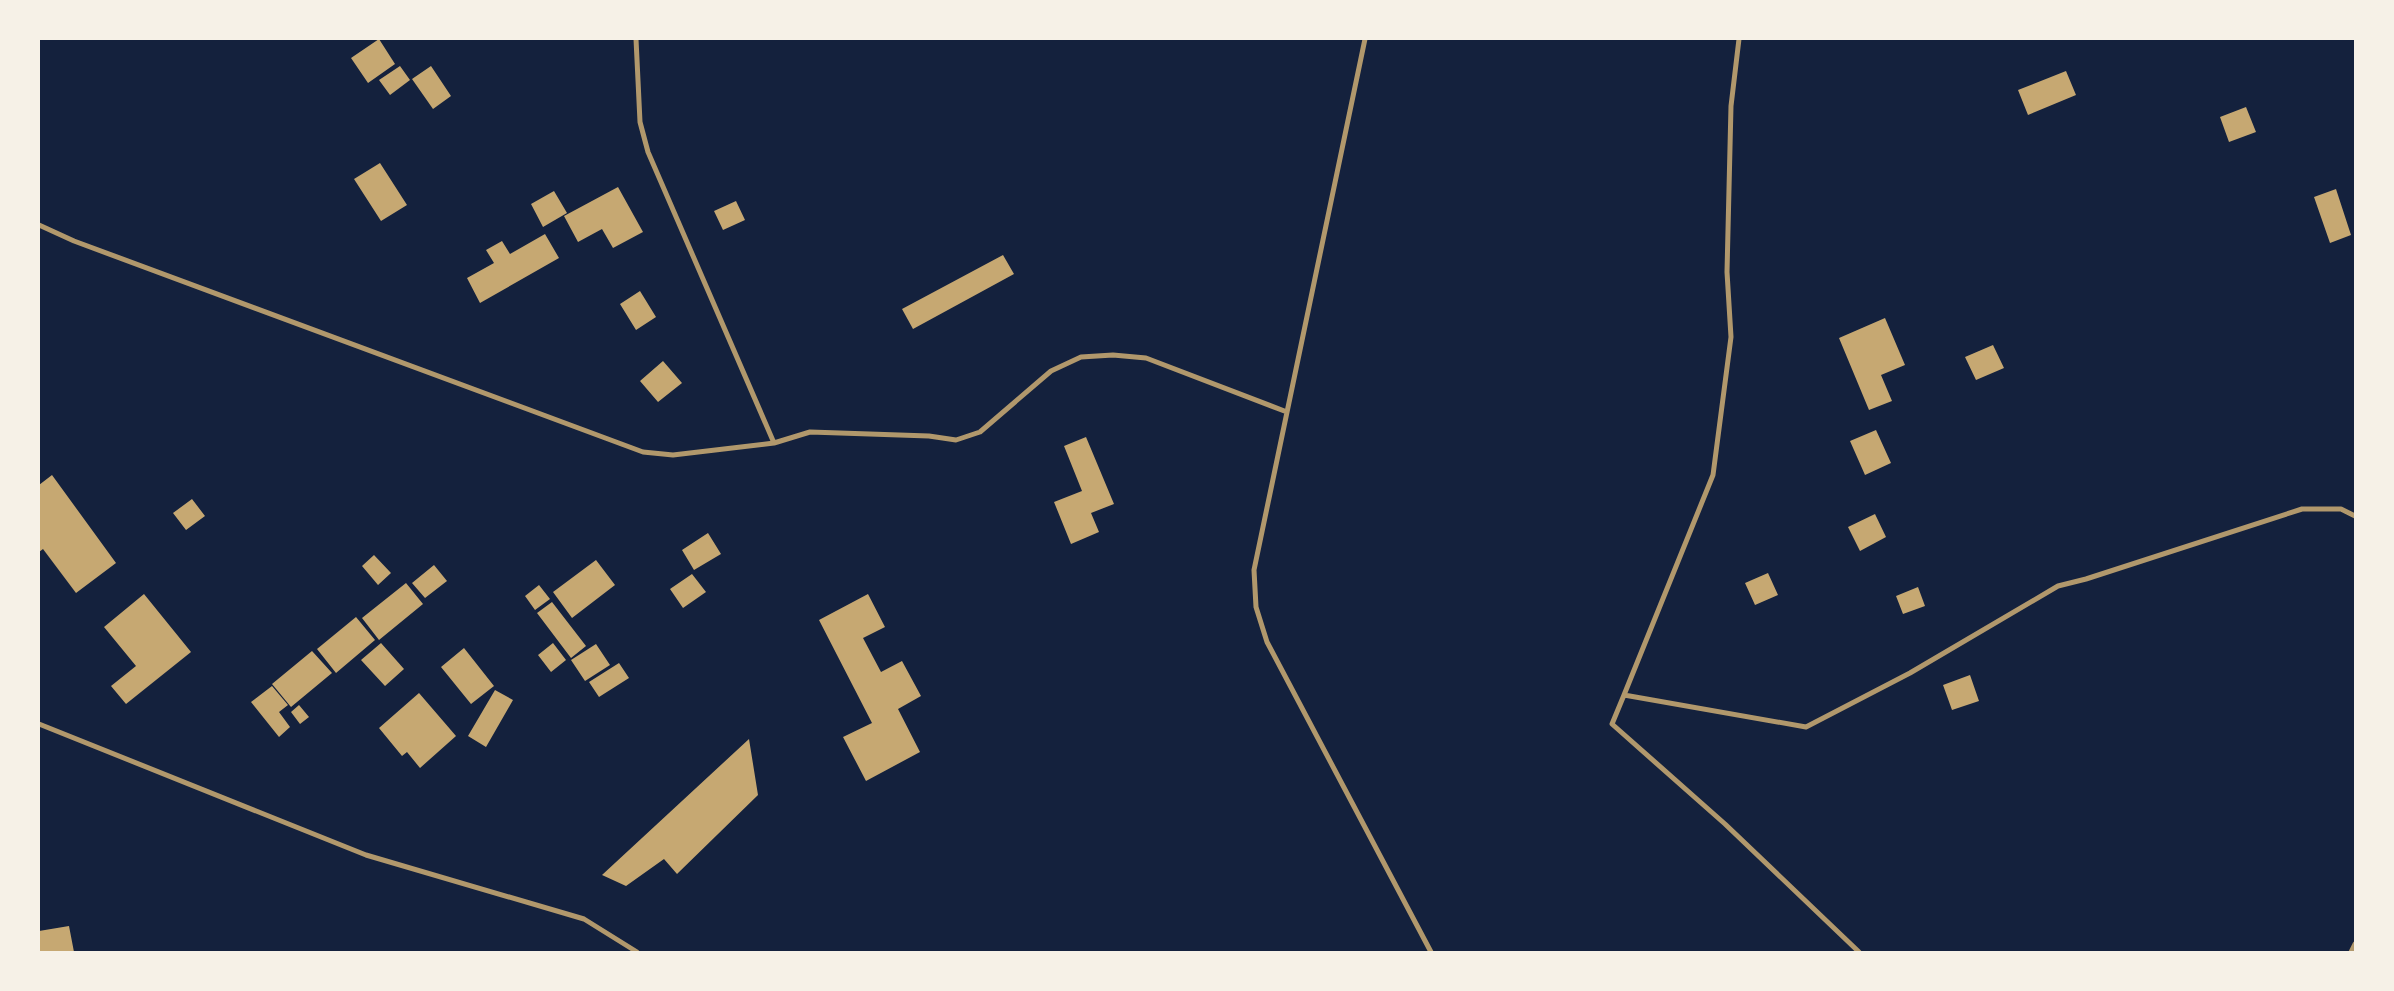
<svg xmlns="http://www.w3.org/2000/svg" width="2394" height="991" font-family="'Varela Round',sans-serif">
	<style>
		.building { fill: #c6a872 }
		.lines { fill: none; stroke-linecap: round; stroke-linejoin: round }
		.minor { stroke: #b1986c; stroke-width: 5 }
	</style>
	<rect width="100%" height="100%" fill="#14213d"/>
	<!-- building -->
	<path class="building" d="M379,39L395,64L368,83L351,58Z
		M400,66L410,80L390,95L379,80Z
		M431,66L451,96L433,109L412,79Z
		M2066,71L2076,95L2028,115L2018,90Z
		M2246,107L2256,132L2229,142L2220,117Z
		M380,163L407,205L381,221L354,179Z
		M618,187L643,232L613,248L602,229L578,242L564,216Z
		M2336,189L2351,235L2330,243L2314,197Z
		M554,191L567,213L543,227L531,204Z
		M736,201L745,220L723,230L714,211Z
		M545,234L559,258L480,303L467,278L494,263L486,250L502,241L510,254Z
		M1003,255L1014,274L913,329L902,309Z
		M640,291L656,317L636,330L620,304Z
		M1885,318L1905,365L1881,375L1892,401L1869,410L1839,338Z
		M1993,345L2004,368L1976,380L1965,357Z
		M663,361L682,383L658,402L640,381Z
		M1876,430L1891,463L1865,475L1850,441Z
		M1086,437L1114,504L1091,513L1099,532L1071,544L1054,502L1082,491L1064,446Z
		M52,475L116,563L76,593L43,549L39,552V485Z
		M192,499L205,516L186,530L173,513Z
		M1875,514L1886,537L1860,551L1848,527Z
		M708,533L721,554L694,570L682,550Z
		M374,555L391,573L378,585L362,566Z
		M596,560L615,585L572,618L553,592Z
		M434,565L447,581L425,598L412,583Z
		M1768,573L1778,595L1755,605L1745,583Z
		M692,574L706,592L683,608L670,589Z
		M406,583L423,604L379,640L362,618Z
		M539,585L550,599L535,610L525,596Z
		M1918,587L1925,606L1903,614L1896,596Z
		M144,594L191,652L126,704L111,686L136,666L104,627Z
		M868,594L885,627L863,638L881,672L902,661L921,696L898,709L920,752L866,781L843,737L872,723L819,620Z
		M552,602L586,646L571,658L537,613Z
		M356,617L375,640L336,673L317,649Z
		M381,643L404,669L385,686L361,660Z
		M553,643L566,660L551,672L538,655Z
		M596,644L610,665L585,681L571,660Z
		M464,648L494,686L471,704L441,667Z
		M312,651L332,673L291,707L272,684Z
		M619,663L629,678L599,697L589,682Z
		M1970,675L1979,701L1952,710L1943,685Z
		M272,686L288,705L279,712L290,727L279,737L251,702Z
		M495,690L513,700L486,747L468,736Z
		M419,693L456,736L420,768L407,752L402,756L379,728Z
		M299,705L309,717L300,724L291,712Z
		M749,739L758,795L677,874L664,859L626,886L602,875Z
		M69,926L74,952H39V931Z"/>
	<g class="lines">
		<!-- minor -->
		<path class="minor" d="M636,39L640,122L648,152L774,443
			M1365,39L1254,570L1256,607L1267,642L1431,952
			M39,225L74,241L643,452L673,455L774,443L810,432L929,436L956,440L980,432L1051,371L1081,357L1113,355L1146,358L1287,412
			M1624,695L1713,475L1731,337L1727,272L1731,106L1739,39
			M39,724L366,855L584,919L637,952
			M1859,952L1725,824L1612,724L1624,695L1806,727L1910,673L2058,586L2086,579L2302,509H2341L2355,516
			M2351,952L2355,944"/>
	</g>
	<!-- border -->
	<rect width="2394" height="991" fill="none" stroke="#f6f1e7" stroke-width="80"/>
</svg>
